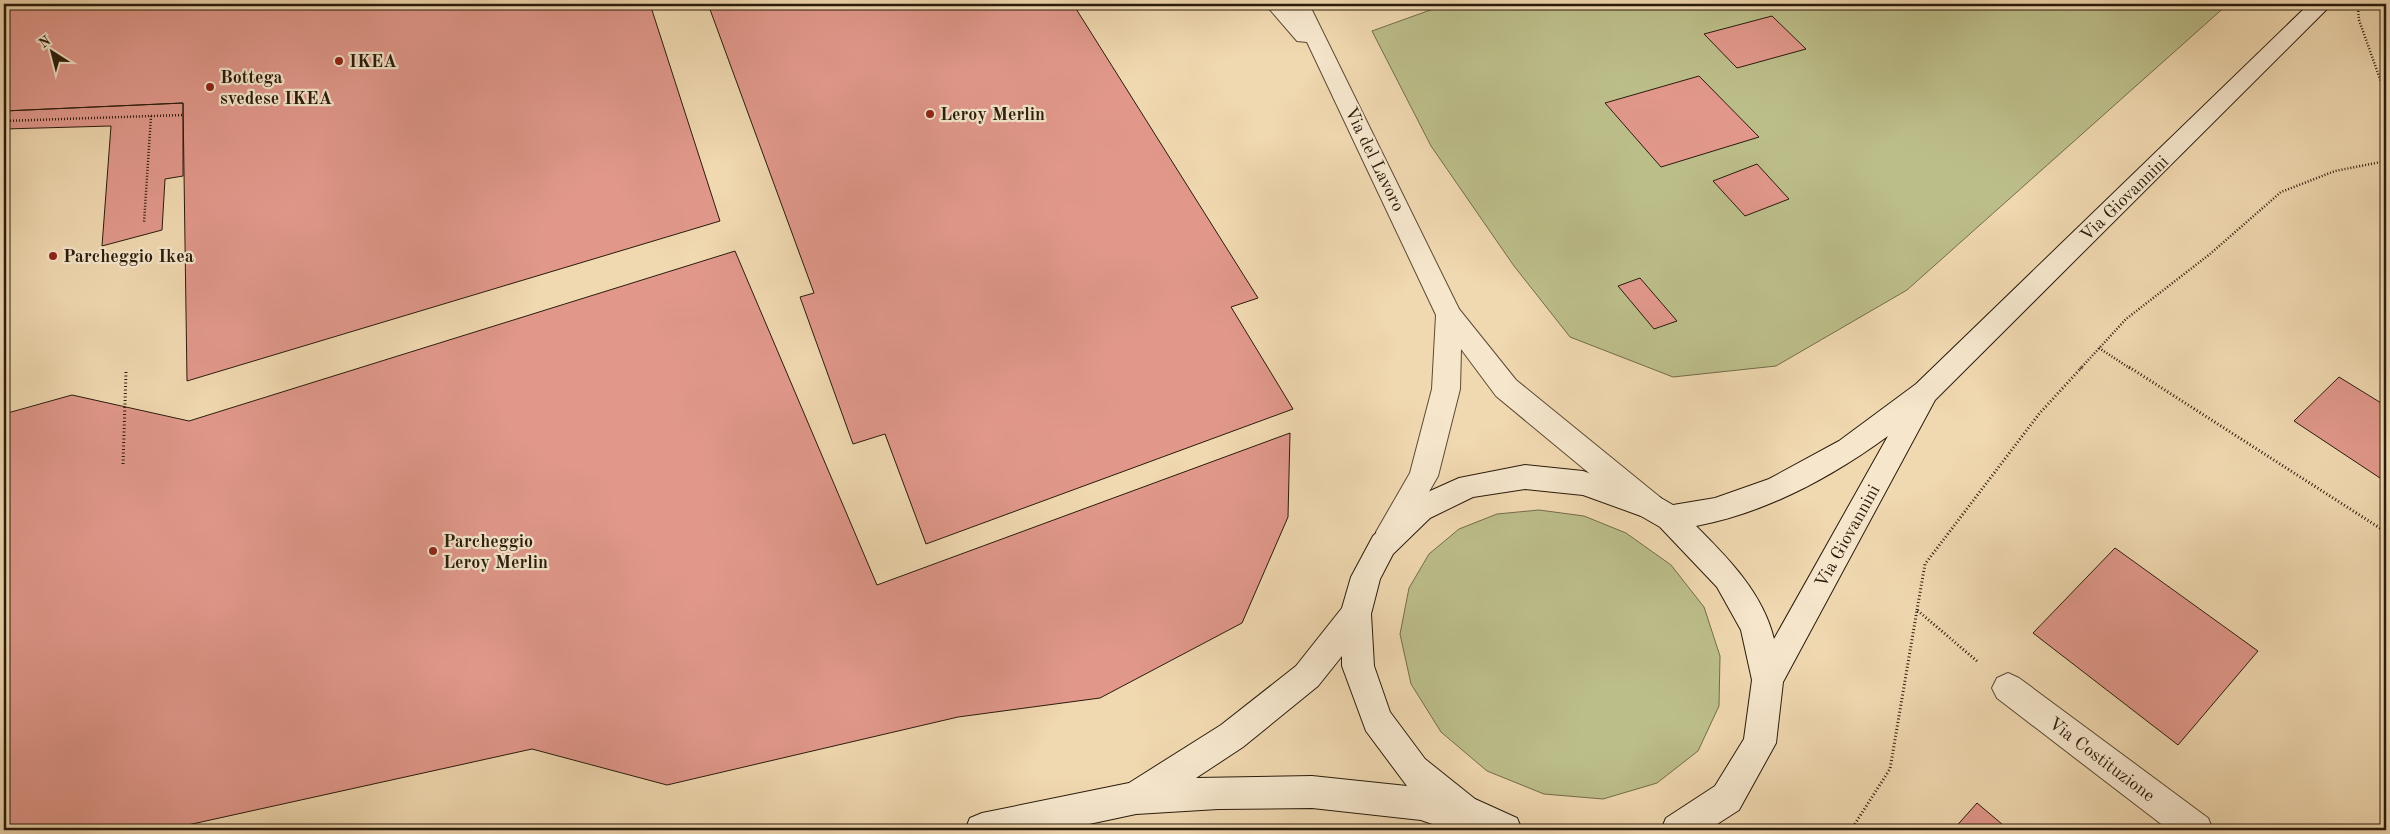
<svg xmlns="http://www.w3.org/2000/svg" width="2390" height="834" font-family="'Old Standard TT',serif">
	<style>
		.green { fill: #bcbe8a; stroke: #736c4a }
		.building { fill: #e1988b; stroke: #2a1b0b }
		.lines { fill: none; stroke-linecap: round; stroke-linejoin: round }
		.street-casing { stroke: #5c4a34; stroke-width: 2 }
		.secondary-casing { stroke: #2a1b0b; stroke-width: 2 }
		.path-far1 { stroke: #2a1b0b; stroke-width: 2.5; stroke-dasharray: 1 2; stroke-linecap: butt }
		.path { stroke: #2a1b0b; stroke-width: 3; stroke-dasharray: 1 2.5; stroke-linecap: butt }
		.street { fill: #f5e6cc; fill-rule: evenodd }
		.secondary { fill: #f5e6cc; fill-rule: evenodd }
		.poi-dot { fill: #8f2418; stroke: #f5e6cc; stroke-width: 2 }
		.labels { text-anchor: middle; stroke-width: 4.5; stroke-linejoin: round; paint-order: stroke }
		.poi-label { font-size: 18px; font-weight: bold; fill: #2a1b0b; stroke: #f5e6cc; text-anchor: start }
		.street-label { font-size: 18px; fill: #2a1b0b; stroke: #f5e6cc }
	</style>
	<rect width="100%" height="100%" fill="#f0d8b0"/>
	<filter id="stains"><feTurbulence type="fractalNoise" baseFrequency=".004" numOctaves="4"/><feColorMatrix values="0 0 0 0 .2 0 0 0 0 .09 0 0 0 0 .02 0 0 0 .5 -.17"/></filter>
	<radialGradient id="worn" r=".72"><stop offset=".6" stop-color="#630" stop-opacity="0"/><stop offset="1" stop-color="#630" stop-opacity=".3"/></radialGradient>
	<!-- green -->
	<path class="green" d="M1447,4H2228L1907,290L1776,366L1673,377L1570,337L1514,266L1431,146L1372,31Z
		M1539,510L1584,516L1626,533L1671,565L1704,607L1720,656L1719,706L1698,751L1657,783L1603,799L1544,794L1487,771L1441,732L1411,684L1400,634L1409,588L1429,554L1459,529L1497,514Z"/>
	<!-- building -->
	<path class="building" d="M4,4H650L720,221L187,381L183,103L4,111Z
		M708,4H1073L1258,298L1231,307L1293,409L926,544L885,434L853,444L800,297L814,293Z
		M1772,16L1806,49L1737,68L1704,34Z
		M1699,76L1759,137L1661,167L1605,103Z
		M183,103V176L165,179L162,230L102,246L111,126L4,129V111Z
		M1757,164L1789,199L1745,216L1713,181Z
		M735,251L877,585L1290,433L1288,517L1242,623L1100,698L958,717L667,785L532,749L165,830H4V414L72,395L189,421Z
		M1640,278L1677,321L1654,329L1618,286Z
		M2339,377L2386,406V482L2294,421Z
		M2115,548L2258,651L2178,745L2033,633Z
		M1977,803L2009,830H1953Z"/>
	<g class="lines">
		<!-- street casing -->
		<g class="street-casing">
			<path id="street" d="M1265,4H1287L1290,7L1289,4H1309L1459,309L1516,380L1661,498L1665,507L1661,516L1651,519L1641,516L1496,396L1461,349L1460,389L1438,476L1401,541L1391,545L1381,541L1376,532L1410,473L1432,389L1436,315L1307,42L1297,41Z
				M2008,673L2019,678L2208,818L2213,830H2169L1997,698L1992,688L1997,678Z"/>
		</g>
		<!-- secondary casing -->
		<g class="secondary-casing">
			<path id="secondary" d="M2309,4H2332L1935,400L1783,682L1776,743L1739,810L1708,830H1661L1666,818L1715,786L1744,739L1752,680L1741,630L1717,587L1660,527L1641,516L1583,495L1525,489L1473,497L1430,518L1393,554L1380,579L1371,614L1374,666L1390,712L1425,759L1475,799L1517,818L1522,830H1449L1421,820L1312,808L1218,809L1136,814L1061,830H965L970,818L982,813L1129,783L1221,725L1296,666L1342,608L1351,577L1373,536L1410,500L1459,478L1525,465L1583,471L1661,498L1673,505L1715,498L1769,479L1839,441L1916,384ZM1888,436L1774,639C1763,593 1728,558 1696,526C1765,513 1832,477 1888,436ZM1342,656V666L1366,731L1407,786L1312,776L1196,778L1243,747L1318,686Z"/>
		</g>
		<!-- path-far1 -->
		<path class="path-far1" d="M2358,8L2359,20L2386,96
			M151,116L184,115
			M4,121L151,116L144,223
			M2099,348L2131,369
			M2080,369L2126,319L2210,254L2281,192L2335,171L2386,161"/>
		<!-- path -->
		<path class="path" d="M2129,367L2386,532
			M123,464L126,372
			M1917,610L1925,564L2039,414L2082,367
			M1851,830L1890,769L1917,610L1978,662"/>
		<!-- street -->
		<use href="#street" class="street"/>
		<!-- secondary -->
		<use href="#secondary" class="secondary"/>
	</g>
	<!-- markers -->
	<g class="poi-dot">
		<circle cx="339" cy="61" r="5"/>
		<circle cx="210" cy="87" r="5"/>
		<circle cx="930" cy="114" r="5"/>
		<circle cx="53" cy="256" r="5"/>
		<circle cx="433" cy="551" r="5"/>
	</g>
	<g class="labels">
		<!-- poi labels -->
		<g class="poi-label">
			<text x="349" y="67">IKEA</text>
			<text x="220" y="83">Bottega<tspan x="220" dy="21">svedese IKEA</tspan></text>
			<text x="940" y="120">Leroy Merlin</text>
			<text x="63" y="262">Parcheggio Ikea</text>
			<text x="443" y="547">Parcheggio<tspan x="443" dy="21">Leroy Merlin</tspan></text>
		</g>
		<!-- street labels -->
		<g class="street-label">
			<text transform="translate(1375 159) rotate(64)" y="6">Via del Lavoro</text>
			<text transform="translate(2124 198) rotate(-44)" y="6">Via Giovannini</text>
			<text transform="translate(1847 536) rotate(-61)" y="6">Via Giovannini</text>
			<text transform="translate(2102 759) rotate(37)" y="6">Via Costituzione</text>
		</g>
	</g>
	<!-- margin -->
	<rect width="2390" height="834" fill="none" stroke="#f0d8b0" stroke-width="20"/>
	<rect x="5" y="5" width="2380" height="824" fill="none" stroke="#2a1b0b" stroke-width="2.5"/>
	<rect x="10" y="10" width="2370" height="814" fill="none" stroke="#2a1b0b"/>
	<!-- north arrow -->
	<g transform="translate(52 52) rotate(324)" stroke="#f5e6cc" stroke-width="4" paint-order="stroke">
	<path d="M0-4L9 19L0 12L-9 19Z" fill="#2a1b0b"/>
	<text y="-8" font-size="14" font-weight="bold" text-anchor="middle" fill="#2a1b0b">N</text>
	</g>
	<rect width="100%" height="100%" filter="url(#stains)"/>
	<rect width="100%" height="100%" fill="url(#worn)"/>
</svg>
